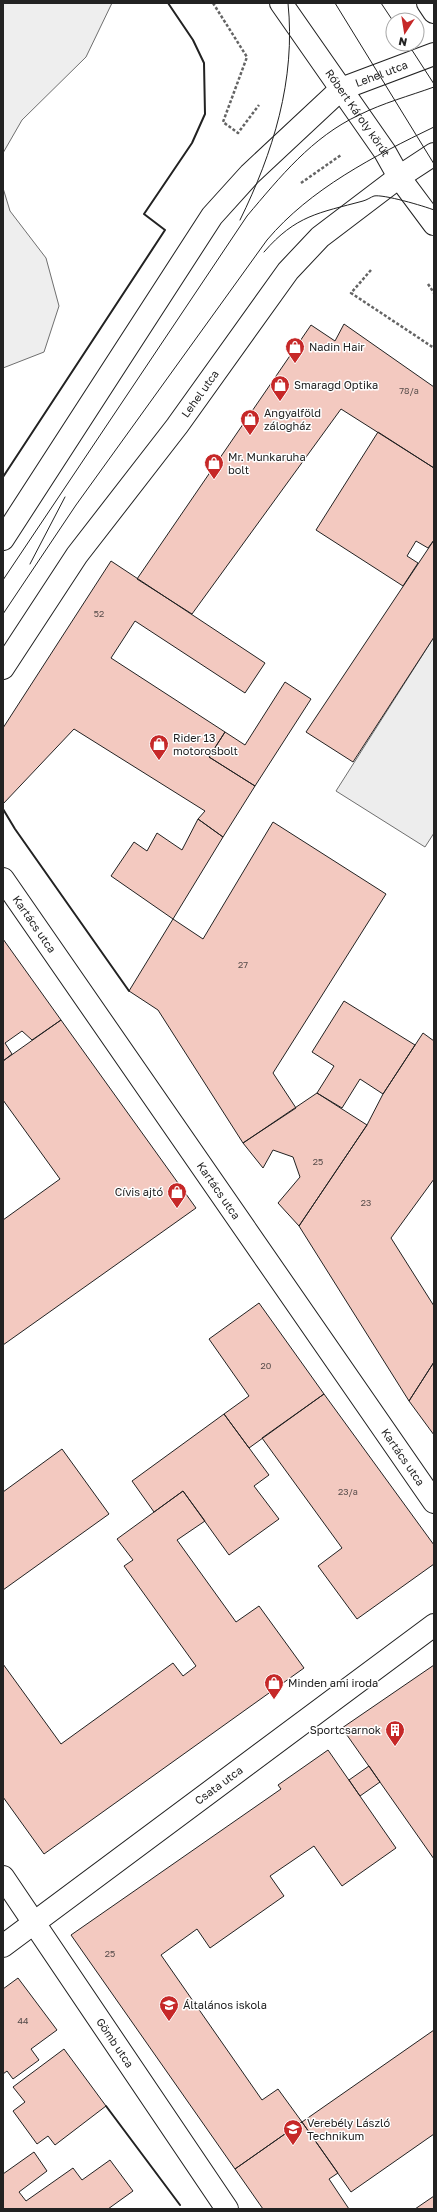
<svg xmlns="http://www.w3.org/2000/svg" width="437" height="2212" font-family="'Golos Text',sans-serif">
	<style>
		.green { fill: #eee; stroke: #6f6f6f }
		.parking { fill: #ededed; stroke: #6f6f6f }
		.building { fill: #f3c9c0; stroke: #222 }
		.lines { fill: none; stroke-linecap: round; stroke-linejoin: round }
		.minor-casing { stroke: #222; stroke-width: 24 }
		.major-casing { stroke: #222; stroke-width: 24 }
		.path { stroke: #646464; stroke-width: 2.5; stroke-dasharray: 3 2; stroke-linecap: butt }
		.minor { stroke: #fff; stroke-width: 22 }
		.major { stroke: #fff; stroke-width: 22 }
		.tram { stroke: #222; stroke-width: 1 }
		.wall { stroke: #222; stroke-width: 2 }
		.labels { text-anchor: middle; stroke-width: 3; stroke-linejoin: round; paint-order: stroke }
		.number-label { font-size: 9px; fill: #564c4a }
		.street-label { font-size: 11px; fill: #222; stroke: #fff }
		.poi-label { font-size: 11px; fill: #222; stroke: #fff; text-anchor: start }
	</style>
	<rect width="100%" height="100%" fill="#fff"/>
	<!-- green -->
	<path class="green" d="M3,3H112L86,57L22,120L3,153Z
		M3,188L10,211L46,258L59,306L44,352L3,368Z"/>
	<!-- parking -->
	<path class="parking" d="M434,637V833L425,847L336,791Z"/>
	<!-- building -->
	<path class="building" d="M344,324L434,387V468L341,409L192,614L137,579L311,325L335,341Z
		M378,432L434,468V540L428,548L416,541L407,556L418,563L403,586L316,530Z
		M434,540V637L353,762L306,732Z
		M111,561L265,663L245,693L135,621L111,658L225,732L209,757L255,786L223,837L198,819L205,811L74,729L3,804V728Z
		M285,682L311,699L255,786L209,757L225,732L245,745Z
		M198,819L223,837L173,919L111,876L134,842L147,851L157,833L182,850Z
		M273,822L386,894L273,1073L296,1108L243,1143L158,1010L129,991L173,919L203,939Z
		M3,939L61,1020L32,1040L22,1031L5,1043L12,1054L3,1061Z
		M344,1001L415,1045L383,1094L360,1079L342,1108L317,1093L334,1066L312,1052Z
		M61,1020L196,1208L3,1345V1220L60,1179L3,1100V1061Z
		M423,1033L434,1041V1179L391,1238L434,1306V1362L409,1401L299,1226L367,1125L383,1094Z
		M317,1093L367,1125L299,1226L278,1203L300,1177L293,1157L273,1150L263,1168L243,1143Z
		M259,1303L324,1394L249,1448L224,1414L249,1396L209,1339Z
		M434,1362V1435L409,1401Z
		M324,1394L434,1545V1564L357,1619L318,1566L342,1548L262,1438Z
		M224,1414L269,1475L254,1486L279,1519L229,1555L183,1491L154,1512L132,1481Z
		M62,1449L109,1514L3,1590V1492Z
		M183,1491L205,1521L177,1540L236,1622L259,1606L304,1668L44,1854L3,1797V1664L61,1744L173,1663L183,1676L196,1666L124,1566L133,1560L117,1539Z
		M434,1665V1859L342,1728Z
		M328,1750L396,1848L342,1886L314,1846L270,1876L284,1896L210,1948L197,1929L161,1955L262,2100L278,2089L302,2122L235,2169L71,1935L281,1789L278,1785Z
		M369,1766L380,1782L360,1796L349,1780Z
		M18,1978L57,2030L31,2049L39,2060L13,2079L7,2071L3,2074V1989Z
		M434,2030V2134L351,2192L302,2122Z
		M64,2049L106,2106L55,2145L48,2136L37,2144L13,2111L25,2102L13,2087Z
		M302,2122L338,2173L329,2179L349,2209H263L235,2169Z
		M34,2152L47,2171L19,2192L26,2201L73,2168L82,2180L110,2160L133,2191L108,2209H3V2174Z
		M434,2196V2209H415Z"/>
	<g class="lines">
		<!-- minor casing -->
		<g class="minor-casing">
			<g id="minor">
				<path id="s1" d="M3,879L434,1502"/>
				<path id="s2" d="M3,1877L227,2209"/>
				<path id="s3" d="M3,1946L434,1625"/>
			</g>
		</g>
		<!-- major casing -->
		<g class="major-casing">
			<g id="major">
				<path id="s4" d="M281,3L385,152L399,177L434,224"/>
				<path d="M428,3L434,12"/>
				<path id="s5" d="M3,539L212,216L250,174L341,89L434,54"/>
				<path id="s6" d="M3,668L77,555L177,426L288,271L320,237L399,177L434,154"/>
			</g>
		</g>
		<!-- path -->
		<path class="path" d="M213,3L247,57L223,122L238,133L259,105
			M301,183L341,155
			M371,270L351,293L434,348
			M428,284L434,293"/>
		<!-- minor -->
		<use href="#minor" class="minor"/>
		<!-- major -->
		<use href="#major" class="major"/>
		<!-- tram -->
		<path class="tram" d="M335,3L434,164
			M381,3L393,21
			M408,44L434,84
			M240,220C273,153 296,80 288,3
			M264,252C296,215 319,213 363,201C367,200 371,197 374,196C383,194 424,206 434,210
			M30,564L65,497
			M3,580L247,216C280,177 312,137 359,115C383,103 409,96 434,87
			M3,614L76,505L267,240C310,189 374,156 434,127"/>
		<!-- wall -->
		<path class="wall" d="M3,477L165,230L144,214L192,143L205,114L204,63L193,40L168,3
			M3,809L15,829L129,991
			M106,2106L180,2205"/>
	</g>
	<!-- icons -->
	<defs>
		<g id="shop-pin" transform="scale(1)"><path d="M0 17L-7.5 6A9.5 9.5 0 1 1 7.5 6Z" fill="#c62828" stroke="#fff"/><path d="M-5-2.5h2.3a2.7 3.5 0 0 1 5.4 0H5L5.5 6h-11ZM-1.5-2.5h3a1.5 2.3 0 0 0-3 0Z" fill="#fff"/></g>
		<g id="building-pin" transform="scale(1)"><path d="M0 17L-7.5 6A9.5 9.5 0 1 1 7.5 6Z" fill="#c62828" stroke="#fff"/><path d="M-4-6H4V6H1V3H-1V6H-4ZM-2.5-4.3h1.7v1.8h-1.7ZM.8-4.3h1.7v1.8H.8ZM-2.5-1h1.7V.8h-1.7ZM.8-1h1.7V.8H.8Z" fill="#fff"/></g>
		<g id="school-pin" transform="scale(1)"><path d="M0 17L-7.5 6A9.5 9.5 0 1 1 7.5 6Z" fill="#c62828" stroke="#fff"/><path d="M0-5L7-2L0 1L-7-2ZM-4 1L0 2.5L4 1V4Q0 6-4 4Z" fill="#fff"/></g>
	</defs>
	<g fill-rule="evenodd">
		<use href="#shop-pin" x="295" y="347"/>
		<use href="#shop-pin" x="280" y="385"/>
		<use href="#shop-pin" x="250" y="419"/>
		<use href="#shop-pin" x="214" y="463"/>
		<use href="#shop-pin" x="159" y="744"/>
		<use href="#shop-pin" x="177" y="1192"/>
		<use href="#shop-pin" x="274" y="1683"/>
		<use href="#building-pin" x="395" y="1730"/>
		<use href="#school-pin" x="169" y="2005"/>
		<use href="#school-pin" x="293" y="2129"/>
	</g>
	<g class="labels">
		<!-- number labels -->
		<g class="number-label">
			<text x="409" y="394">78/a</text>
			<text x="99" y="617">52</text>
			<text x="243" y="968">27</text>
			<text x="318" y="1165">25</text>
			<text x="366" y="1206">23</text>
			<text x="266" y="1369">20</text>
			<text x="348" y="1495">23/a</text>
			<text x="110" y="1957">25</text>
			<text x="23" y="2024">44</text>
		</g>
		<!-- street labels -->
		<g class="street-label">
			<text dy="4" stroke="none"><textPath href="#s5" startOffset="609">Lehel utca</textPath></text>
			<text dy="4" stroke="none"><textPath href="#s4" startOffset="134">Róbert Károly körút</textPath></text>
			<text dy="4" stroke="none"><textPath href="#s6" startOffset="338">Lehel utca</textPath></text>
			<text dy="4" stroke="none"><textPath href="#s1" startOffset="55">Kartács utca</textPath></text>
			<text dy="4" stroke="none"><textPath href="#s1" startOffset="379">Kartács utca</textPath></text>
			<text dy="4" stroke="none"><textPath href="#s1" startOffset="703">Kartács utca</textPath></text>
			<text dy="4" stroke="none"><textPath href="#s3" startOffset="269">Csata utca</textPath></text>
			<text dy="4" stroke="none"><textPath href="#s2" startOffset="200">Gömb utca</textPath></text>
		</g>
		<!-- poi labels -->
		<g class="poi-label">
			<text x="309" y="351">Nadin Hair</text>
			<text x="294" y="389">Smaragd Optika</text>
			<text x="264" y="417">Angyalföld<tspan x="264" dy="13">zálogház</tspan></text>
			<text x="228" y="461">Mr. Munkaruha<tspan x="228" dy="13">bolt</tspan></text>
			<text x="173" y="742">Rider 13<tspan x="173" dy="13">motorosbolt</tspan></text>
			<text x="163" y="1196" text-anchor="end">Cívis ajtó</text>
			<text x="288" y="1687">Minden ami iroda</text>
			<text x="381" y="1734" text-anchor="end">Sportcsarnok</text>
			<text x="183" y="2009">Általános iskola</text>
			<text x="307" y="2127">Verebély László<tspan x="307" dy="13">Technikum</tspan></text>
		</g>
	</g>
	<!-- border -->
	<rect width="437" height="2212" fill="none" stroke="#222222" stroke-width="8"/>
	<!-- north arrow -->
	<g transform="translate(405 32) rotate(192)"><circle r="19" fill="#ffffff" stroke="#a7a7a7"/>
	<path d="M0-3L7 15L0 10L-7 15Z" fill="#c62828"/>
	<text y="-6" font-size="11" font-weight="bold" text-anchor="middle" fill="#222222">N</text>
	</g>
</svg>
